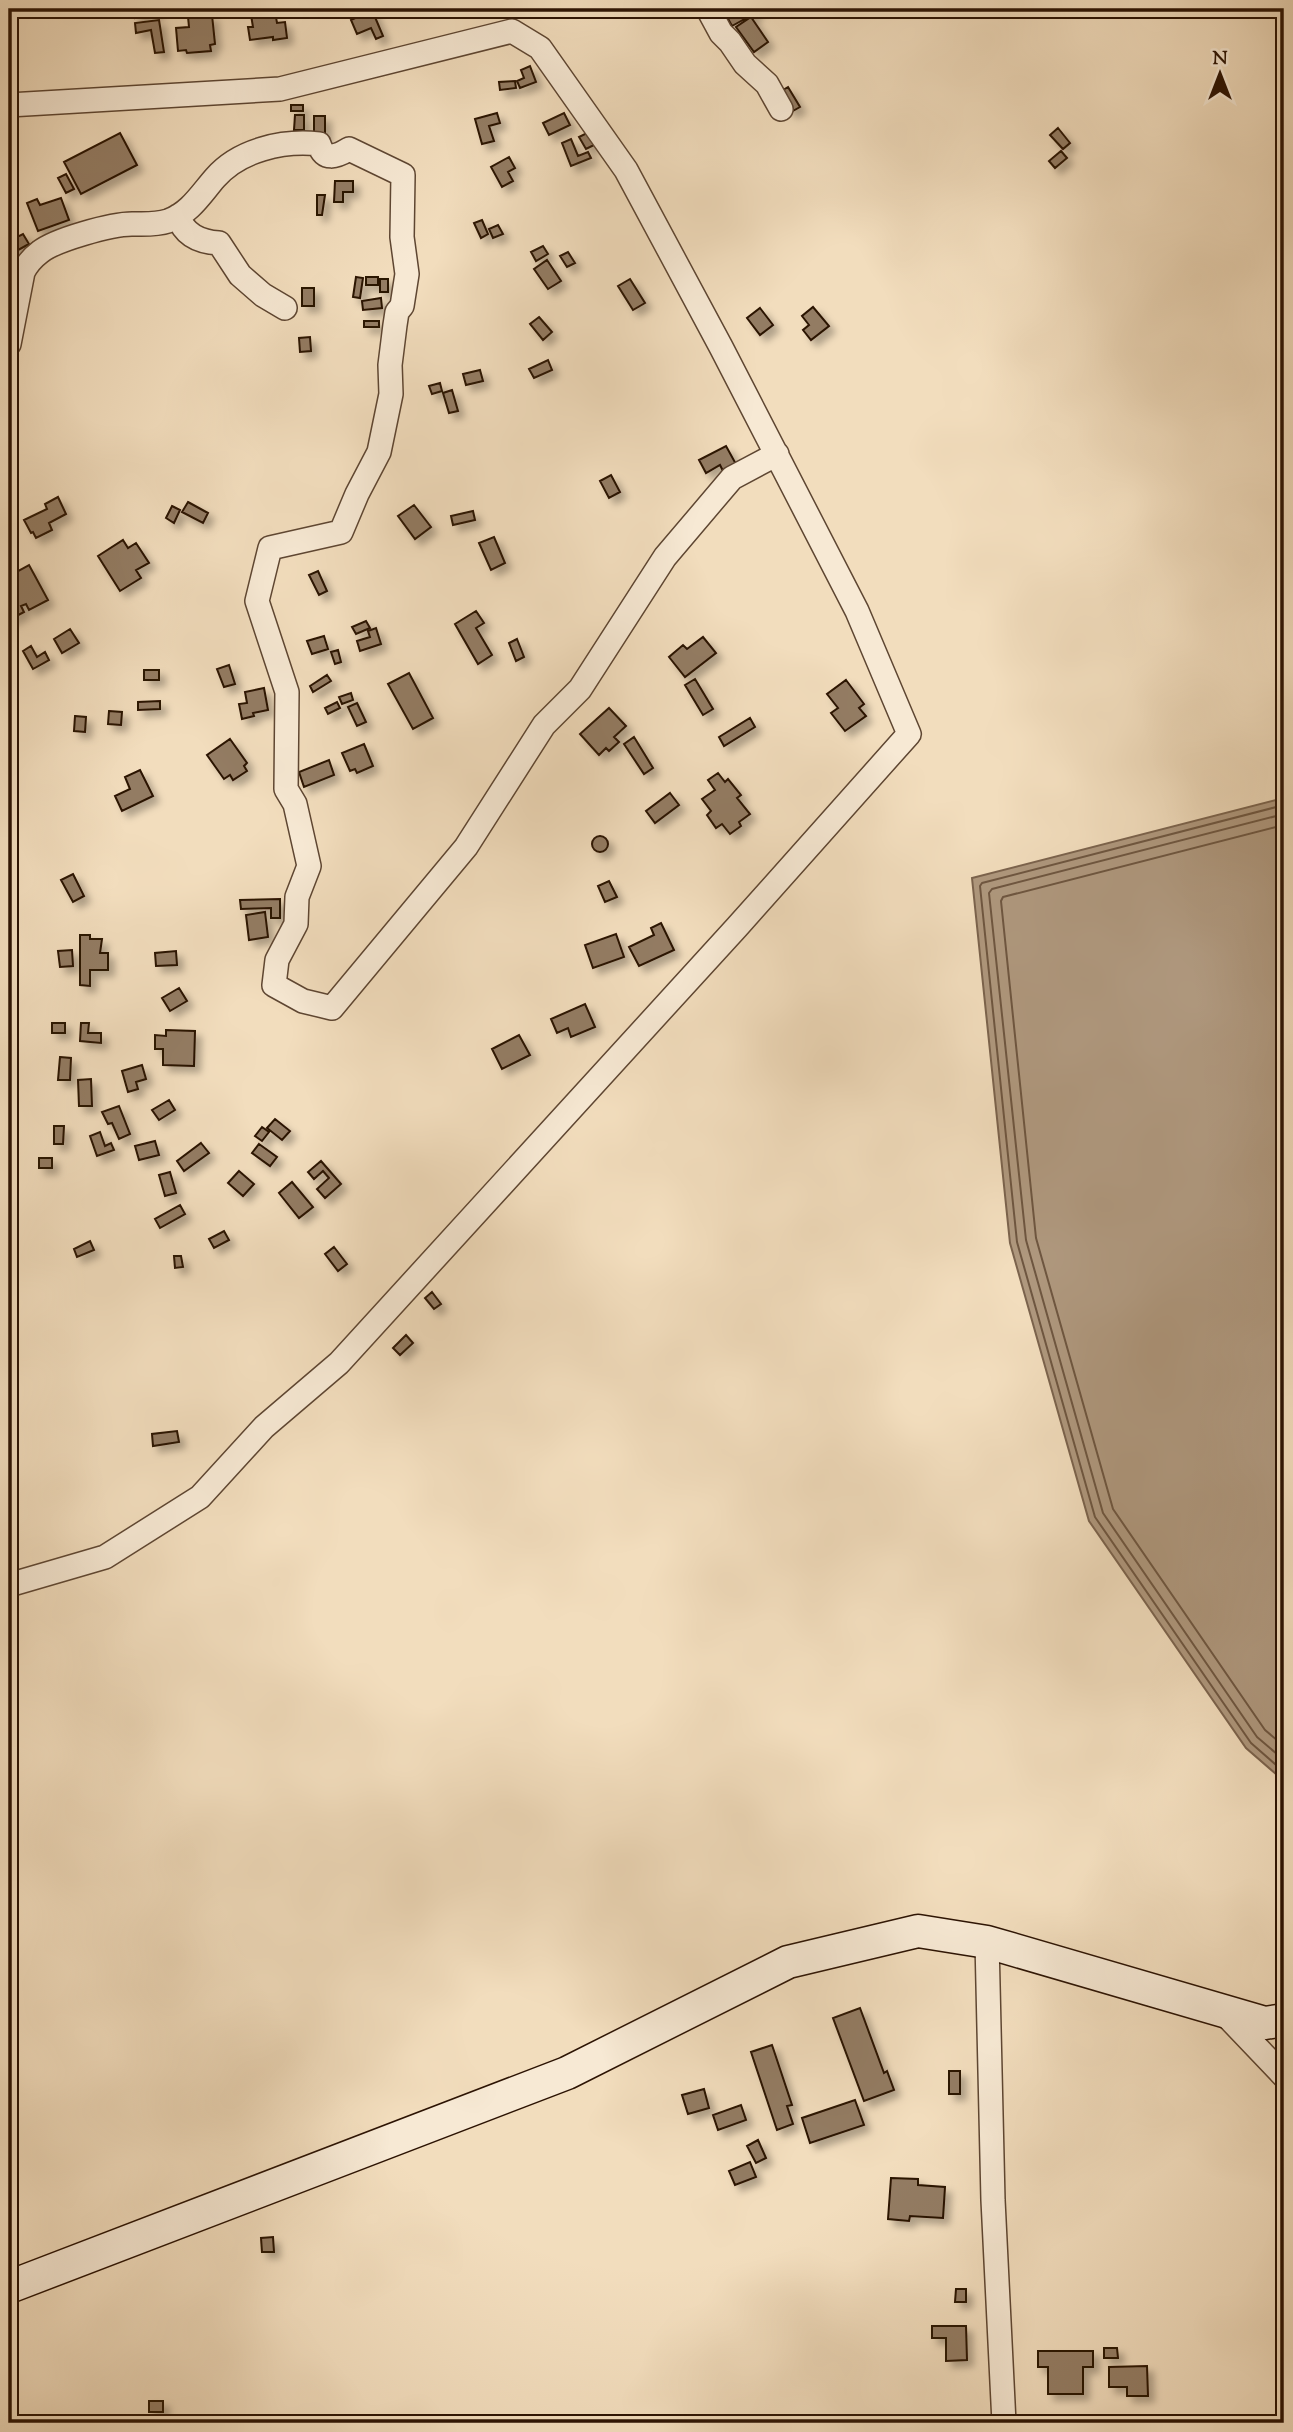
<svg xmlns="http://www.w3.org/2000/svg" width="1293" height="2432" font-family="'Sorts Mill Goudy',serif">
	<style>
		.water { fill: #af987e; stroke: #7b634d; stroke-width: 2 }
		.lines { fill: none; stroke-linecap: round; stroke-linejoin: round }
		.shore { stroke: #6e5640; stroke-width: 2 }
		.building { fill: #937c64; stroke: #2c1303; stroke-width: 2; filter: url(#shadow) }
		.street-casing { stroke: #5e4632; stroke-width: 26 }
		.secondary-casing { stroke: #2c1303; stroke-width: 35 }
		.street { stroke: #f7e9d4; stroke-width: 23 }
		.secondary { stroke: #f7e9d4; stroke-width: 32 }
	</style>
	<defs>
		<filter id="shadow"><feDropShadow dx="6" dy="6" stdDeviation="3.5" flood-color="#0004"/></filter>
	</defs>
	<rect width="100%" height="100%" fill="#f2ddbd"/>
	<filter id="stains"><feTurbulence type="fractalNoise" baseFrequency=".00286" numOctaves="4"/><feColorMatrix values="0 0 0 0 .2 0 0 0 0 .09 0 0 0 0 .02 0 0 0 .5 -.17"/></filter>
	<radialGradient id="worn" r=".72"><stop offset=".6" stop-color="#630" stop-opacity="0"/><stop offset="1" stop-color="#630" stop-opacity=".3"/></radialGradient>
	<!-- water -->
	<path class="water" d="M1284,798V1781L1246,1748L1089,1521L1010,1243L972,878Z"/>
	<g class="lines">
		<!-- shore -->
		<path class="shore" d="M1284,805L982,883L980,886L1017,1242L1095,1517L1251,1743L1284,1772
			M1284,814L992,889L989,893L1026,1240L1103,1513L1257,1737L1284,1760
			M1284,825L1003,897L1001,901L1036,1238L1113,1509L1265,1730L1284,1746"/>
	</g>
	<!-- building -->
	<path class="building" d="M133,9H157L158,12L135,18Z
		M737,9H756L757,12L732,26L726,15Z
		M372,10L383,36L376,39L371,28L357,34L351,20Z
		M264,13V18L276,17L277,23L285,22L287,38L273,40V37L250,40L248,27H253L251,15Z
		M212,15L215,44L210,45L211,51L187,53L186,50L178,51L176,28L189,27L188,17Z
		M751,17L768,42L754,52L736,27Z
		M159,20L164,52L155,53L151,30L136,33L135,23Z
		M530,66L536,82L520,88L517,81L524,78L521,70Z
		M515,81L516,88L500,90L499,82Z
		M788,87L800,107L791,112L778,93Z
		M291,105H303V111H291Z
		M497,113L500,123L489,126L494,141L482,144L475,119Z
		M564,113L570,125L549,135L543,123Z
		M295,115H304V130H294Z
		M314,116H325V140H314Z
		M1058,128L1070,143L1063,149L1050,135Z
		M120,133L137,165L81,194L64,162Z
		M587,133L594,145L586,149L579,137Z
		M571,139L578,156L588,152L591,158L571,166L562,143Z
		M1061,151L1067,158L1055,168L1049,161Z
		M509,157L515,168L508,172L513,181L502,187L491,167Z
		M66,174L74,189L66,193L58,178Z
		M335,181H353V192H343V202H334Z
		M317,195H325L322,215H317Z
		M61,198L69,220L38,231L27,203L37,199L40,205Z
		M482,220L488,234L481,238L474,223Z
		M498,225L503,234L493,238L489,229Z
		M23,234L29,244L9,255V241Z
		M543,246L548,254L536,261L531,252Z
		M568,252L575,263L567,267L560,256Z
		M547,260L561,281L548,289L534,269Z
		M356,277L363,278L360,298L353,297Z
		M366,277H378V285H366Z
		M380,279H388V292H380Z
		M630,279L645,303L633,310L618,286Z
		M302,288H314V306H302Z
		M381,298L382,308L363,310L362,301Z
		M813,307L829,326L811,340L803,330L809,325L802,316Z
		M760,308L773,325L760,335L747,318Z
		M539,317L552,332L543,340L530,324Z
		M364,321H379V327H364Z
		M310,337L311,351L300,352L299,338Z
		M548,360L552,370L534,378L529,369Z
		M480,370L483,381L466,385L463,374Z
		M440,383L442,391L432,394L429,386Z
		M452,390L458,411L449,413L443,393Z
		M726,446L737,466L724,473L720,465L706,473L699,460Z
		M611,475L620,492L609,498L600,481Z
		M58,497L66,514L49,523L52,530L36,538L33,532L31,533L24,520L47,509L45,504Z
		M188,502L208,513L203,523L182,512Z
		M414,505L431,527L415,539L398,516Z
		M172,506L180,510L174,523L166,518Z
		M473,511L475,520L453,525L451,516Z
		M494,537L505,563L491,570L479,543Z
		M123,540L128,548L136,543L149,563L136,570L141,578L120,591L98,556Z
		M29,565L48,600L29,610L26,604L21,606L24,612L9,620V576Z
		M318,571L327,591L319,595L309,575Z
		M476,611L484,623L476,628L492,655L478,664L455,624Z
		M366,621L370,628L356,634L352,627Z
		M376,628L381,644L360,651L357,641L370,637L368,631Z
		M70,629L79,643L62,653L54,639Z
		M324,636L328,649L312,654L307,641Z
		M703,637L716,653L685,677L669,657L683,645L687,649Z
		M517,639L524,657L516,661L509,643Z
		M31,646L37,657L45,652L49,660L33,669L23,651Z
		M338,650L341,662L335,664L331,652Z
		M229,665L235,684L224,687L217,669Z
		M144,670H159V680H144Z
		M409,673L433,718L413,729L388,684Z
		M327,675L331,681L313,692L310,686Z
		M695,679L713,709L703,715L685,685Z
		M846,680L864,704L859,708L866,716L845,731L831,713L838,708L827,694Z
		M264,688L268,710L253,713L254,716L242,719L239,704L247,703L245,692Z
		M351,693L353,700L342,704L339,697Z
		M160,701V709L138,710V702Z
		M337,702L340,708L328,714L325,708Z
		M357,703L366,722L357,726L348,707Z
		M609,708L626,726L614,737L619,742L609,751L606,748L599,755L580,734Z
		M109,711L122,712L121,725L108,724Z
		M75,716L86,717L85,732L74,731Z
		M750,718L755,727L724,746L719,737Z
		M634,737L653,768L644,774L624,744Z
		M230,739L247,763L244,766L247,771L233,780L230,775L224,779L207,755Z
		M364,744L373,766L357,773L355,769L350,771L342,753Z
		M329,760L334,775L304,787L299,772Z
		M140,770L153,796L122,811L115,796L130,789L125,777Z
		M718,773L725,782L728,779L741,795L737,798L750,814L739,822L741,826L730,834L722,824L716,828L707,815L711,811L702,799L715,790L708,780Z
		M670,793L679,805L655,823L646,811Z
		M592 844a8 8 0 1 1 16 0a8 8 0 1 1-16 0Z
		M73,874L84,896L73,902L61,880Z
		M609,881L617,897L605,902L598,886Z
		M280,899V918H271V908L241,909L240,900Z
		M265,912L268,937L249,940L246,915Z
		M661,923L674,950L639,966L629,947L654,935L651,928Z
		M616,934L624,957L593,968L585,945Z
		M80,935H90V939H102L100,953H108V970H90V986L80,985Z
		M72,950L73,966L60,967L58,951Z
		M176,951L177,965L156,966L155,953Z
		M179,988L187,1001L170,1011L162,998Z
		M585,1004L595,1027L571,1037L568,1028L557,1033L551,1019Z
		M52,1023H65V1033H52Z
		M81,1023H89L88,1033H101V1043L80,1041Z
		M166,1030L195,1031L194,1066L163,1065V1049H155V1035L166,1036Z
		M519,1035L530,1055L502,1069L492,1049Z
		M60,1057L71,1058L70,1080H58Z
		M142,1065L146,1079L136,1082L138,1089L128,1092L122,1071Z
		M91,1079L92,1106H79L78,1080Z
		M169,1100L175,1110L159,1120L152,1110Z
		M119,1106L130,1134L119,1139L112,1123L108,1124L102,1112Z
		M275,1119L290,1131L282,1140L267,1128Z
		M54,1126H64L63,1144H54Z
		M262,1127L269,1132L262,1141L255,1136Z
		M100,1132L105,1146L111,1143L114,1150L97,1156L90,1136Z
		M155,1141L159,1155L139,1160L135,1146Z
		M201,1143L209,1153L184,1171L177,1161Z
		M259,1144L277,1157L270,1166L252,1153Z
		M39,1158H52V1168H39Z
		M321,1161L341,1184L325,1198L317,1189L329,1178L323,1171L314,1179L308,1172Z
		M239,1171L254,1184L243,1196L228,1183Z
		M170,1172L176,1193L165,1196L159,1175Z
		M292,1182L313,1207L299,1218L279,1193Z
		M180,1205L185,1214L160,1228L155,1219Z
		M224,1231L229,1240L214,1248L209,1239Z
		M90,1241L94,1250L77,1257L74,1249Z
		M334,1247L347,1264L338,1271L325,1254Z
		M174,1256H181L183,1267L175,1268Z
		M432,1292L441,1304L434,1309L425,1298Z
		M406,1335L413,1343L400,1355L393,1348Z
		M177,1431L179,1442L153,1446L152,1434Z
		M860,2008L884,2073L887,2071L894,2090L864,2101L833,2018Z
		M772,2045L792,2105L787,2106L793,2124L777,2130L751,2052Z
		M949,2071H960V2094H949Z
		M704,2089L709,2108L688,2114L682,2095Z
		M855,2100L864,2125L810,2143L802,2118Z
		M741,2105L746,2120L718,2130L713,2115Z
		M758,2140L766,2158L756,2163L747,2146Z
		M750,2162L756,2177L735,2185L729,2171Z
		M891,2178L918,2179V2185L945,2187L943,2218L910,2216L909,2221L888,2219Z
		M273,2237L274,2252H262L261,2238Z
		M956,2289H966V2302H955Z
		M932,2326H966L967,2360L946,2361V2338H932Z
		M1104,2348H1117L1118,2358H1104Z
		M1038,2351H1093V2367H1083V2394H1048V2367H1038Z
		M1147,2366L1148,2396H1127V2387H1109V2367Z
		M1283,2391L1284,2423H1281Z
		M149,2401H163V2412H149Z"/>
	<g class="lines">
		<!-- street casing -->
		<g class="street-casing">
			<path id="street" d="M708,9L721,33L730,42L745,64L767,84L781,109
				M9,105L280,89L512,31L540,48L626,170L721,347L857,611L909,734L737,927L339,1363L264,1427L200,1497L105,1557L9,1585
				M178,216C184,235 200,242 219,243L240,275L263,295L285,308
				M9,344L23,272C27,264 32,258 40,252C55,240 111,224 132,224C145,224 156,225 168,221C190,213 201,194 215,178C239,150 283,140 319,144C324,161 336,157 349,149L403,175L402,237L407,274L402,306L397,312L395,325L390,365L391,394L379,452L357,494L341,532L270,548L257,601L287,692L286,789L295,804L309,866L297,897L296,924L277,960L274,985L303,1001L332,1008L466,847L544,725L580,689L665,557L732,478L777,454
				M987,1942L993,2200L1004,2423
				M1223,2012L1284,2076"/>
		</g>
		<!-- secondary casing -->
		<g class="secondary-casing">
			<path id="secondary" d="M9,2287L567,2073L788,1962L918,1931L987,1942L1265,2023L1284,2020"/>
		</g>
		<!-- street -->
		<use href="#street" class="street"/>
		<!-- secondary -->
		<use href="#secondary" class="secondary"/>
	</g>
	<!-- margin -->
	<rect width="1293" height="2432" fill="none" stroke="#f2ddbd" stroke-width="35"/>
	<rect x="10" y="10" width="1272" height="2411" fill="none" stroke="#2c1303" stroke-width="3.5"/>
	<rect x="18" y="18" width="1258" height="2397" fill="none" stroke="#2c1303" stroke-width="2"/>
	<!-- north arrow -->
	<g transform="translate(1220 74)" stroke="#f7e9d4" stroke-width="5" paint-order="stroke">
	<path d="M0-5L12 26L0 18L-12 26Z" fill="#2c1303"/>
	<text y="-10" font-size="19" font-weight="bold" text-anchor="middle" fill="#2c1303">N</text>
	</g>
	<rect width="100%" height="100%" filter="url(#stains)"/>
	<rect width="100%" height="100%" fill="url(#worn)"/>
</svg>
